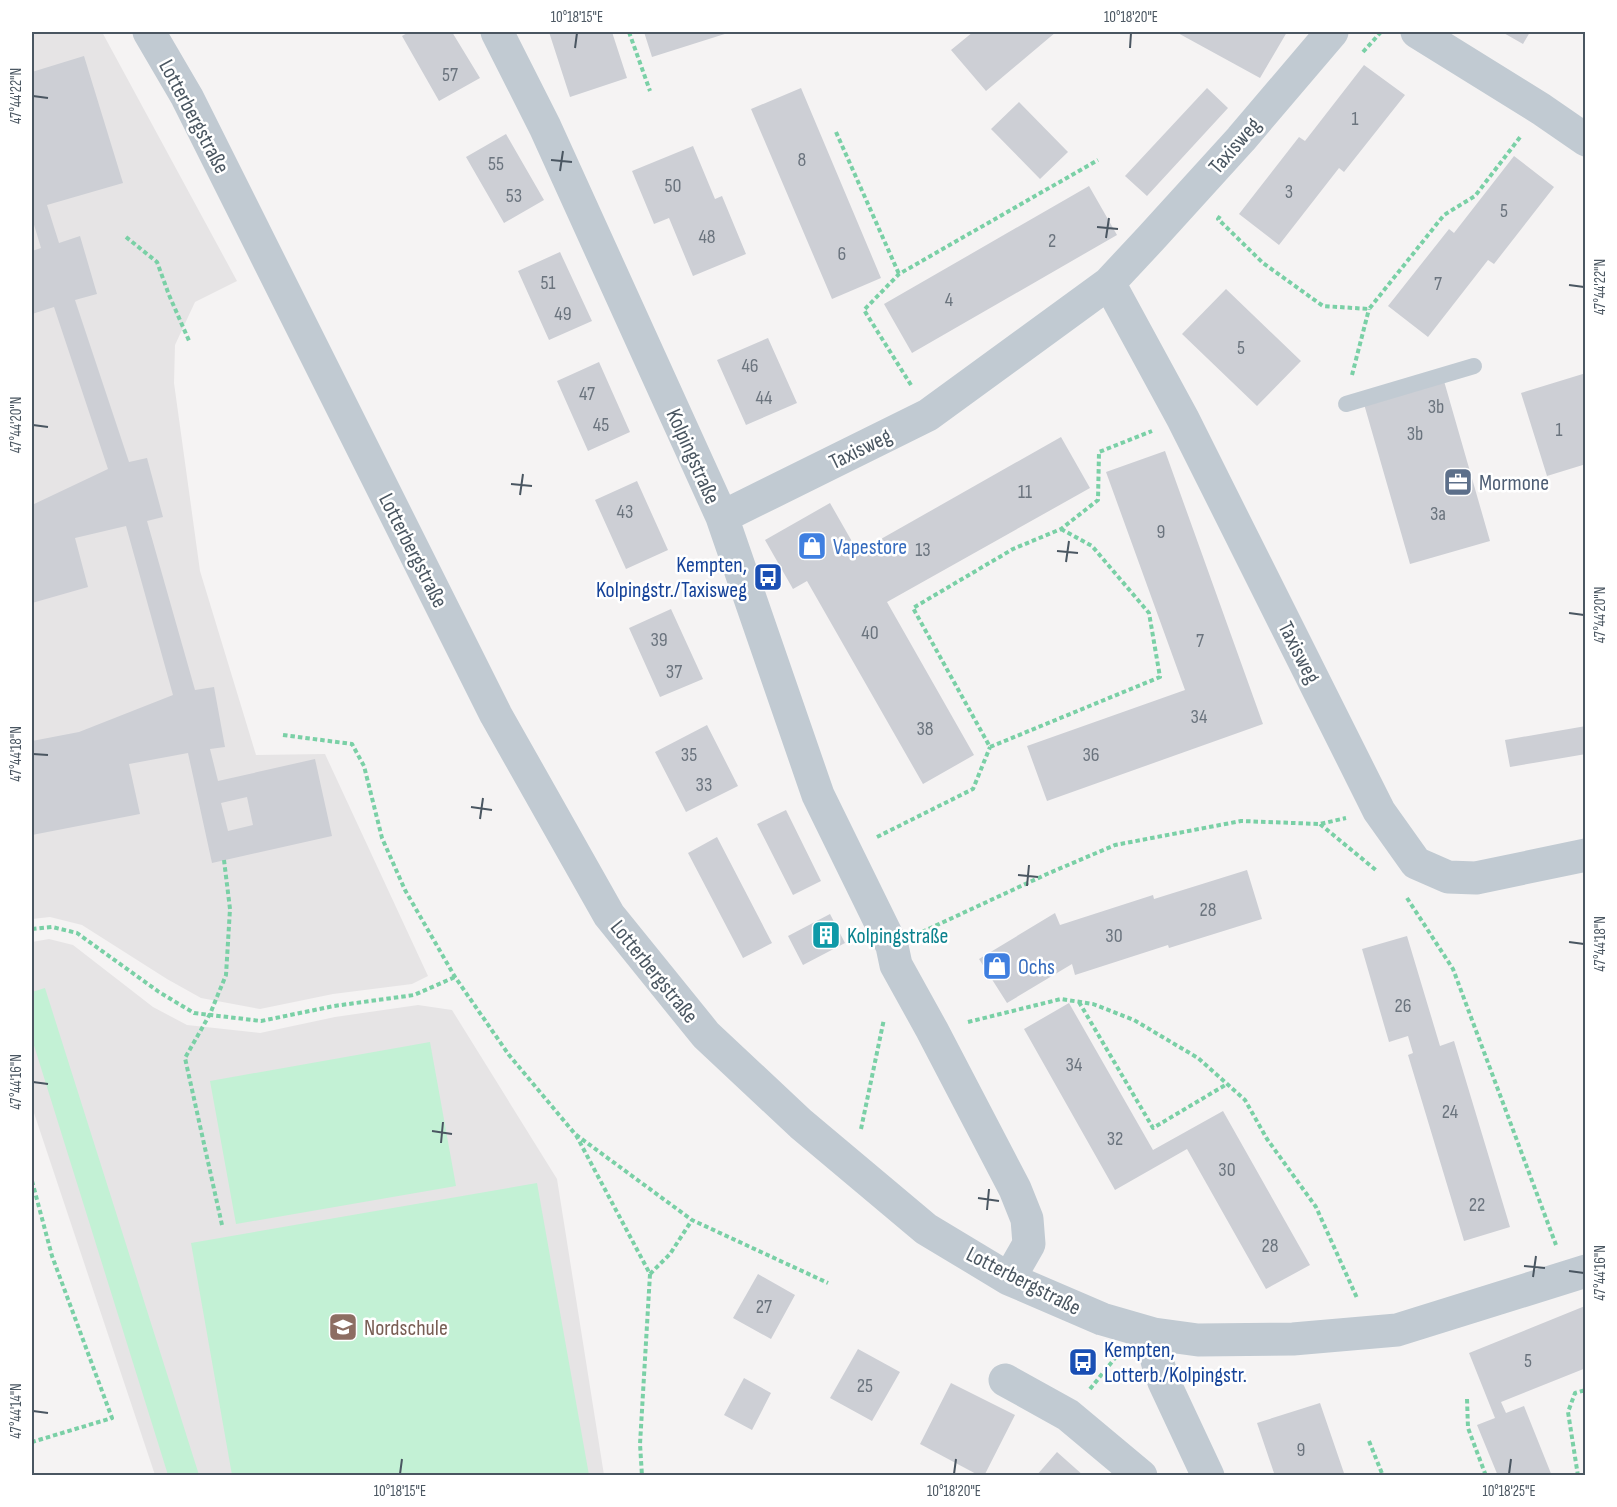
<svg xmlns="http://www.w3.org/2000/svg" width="1617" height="1507" font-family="'Sofia Sans Condensed',sans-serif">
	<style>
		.education { fill: #e6e4e5 }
		.green { fill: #c3f1d5 }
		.building { fill: #cdcfd5; fill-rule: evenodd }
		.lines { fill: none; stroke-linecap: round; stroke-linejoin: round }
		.path { stroke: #7ad0a6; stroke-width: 4; stroke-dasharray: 4.5 3; stroke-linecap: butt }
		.lane { stroke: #c1cad2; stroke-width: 16 }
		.street { stroke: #c1cad2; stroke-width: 33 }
		.ticks { fill: none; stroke: #4a5661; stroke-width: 2 }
		.labels { text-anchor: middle; stroke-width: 5; stroke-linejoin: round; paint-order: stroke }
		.number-label { font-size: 20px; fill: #6b747e }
		.street-label { font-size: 22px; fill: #4a5661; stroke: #fff }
		.service-label { font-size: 22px; fill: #4e5e75; stroke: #fff; text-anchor: start }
		.shop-label { font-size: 22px; fill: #366cbe; stroke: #fff; text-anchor: start }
		.transit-label { font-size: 22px; fill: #164399; stroke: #fff; text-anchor: end }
		.culture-label { font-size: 22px; fill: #0d838f; stroke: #fff; text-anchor: start }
		.education-label { font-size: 22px; fill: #785e54; stroke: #fff; text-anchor: start }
		.neatline { fill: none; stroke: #4a5661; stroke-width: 2 }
		.ticks-label { font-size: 15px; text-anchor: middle; fill: #4a5661 }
	</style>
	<rect width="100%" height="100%" fill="#f5f3f3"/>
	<!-- education -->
	<path class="education" d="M36,32H102L237,281L195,302L175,345L174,383L200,571L256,755L325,754L428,976L412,984L333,994L260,1009L201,998L167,979L82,925L50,917L32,919V36Z
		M49,939L73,945L153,1007L187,1025L260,1033L335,1017L418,1005L452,1010L557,1179L604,1475H155L32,1107V942Z"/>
	<!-- green -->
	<path class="green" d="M45,988L199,1475H168L32,1039V992Z
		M430,1042L456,1186L236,1224L210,1081Z
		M537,1183L589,1475H232L191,1243Z"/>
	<!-- building -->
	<path class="building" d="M409,32H452L480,78L439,101L402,36Z
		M549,32H612L627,78L570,97Z
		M644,32H731L652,57Z
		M973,32H1056L986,91L951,50Z
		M1176,32H1287L1260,78Z
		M1502,32H1530L1523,44Z
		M84,56L123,183L47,205L59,243L80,236L97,294L75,300L129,462L147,458L163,517L147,521L195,690L214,687L225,747L210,749L218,781L315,759L332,836L212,863L188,753L129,764L140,814L32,835V741L79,732L173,695L126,526L75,538L88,587L32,603V505L108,469L54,307L32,314V251L41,248L32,218V72ZM247,797L253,825L228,831L221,803Z
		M1364,65L1405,95L1344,172L1339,168L1279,245L1239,214L1299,137L1305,141Z
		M801,88L881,278L832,299L751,109Z
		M1207,88L1228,108L1147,196L1125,176Z
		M1019,102L1068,152L1040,179L991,129Z
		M506,134L544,200L504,223L466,157Z
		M693,146L715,199L722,196L746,254L693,276L669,218L654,224L632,171Z
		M1514,156L1554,187L1494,264L1488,260L1428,337L1388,306L1449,229L1454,233Z
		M1089,186L1117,235L912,353L884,304Z
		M560,252L592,321L549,340L518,271Z
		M1226,289L1301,361L1257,406L1182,334Z
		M768,338L797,403L746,425L717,360Z
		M599,362L630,432L588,451L557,381Z
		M1586,373V464L1547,476L1521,393Z
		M1444,381L1490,541L1410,564L1364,404Z
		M1061,437L1090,488L887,602L974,755L923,784L807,581L793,589L765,540L830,503L858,552Z
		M1165,451L1263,724L1047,801L1027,746L1185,690L1106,472Z
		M637,481L668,550L626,569L595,500Z
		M671,609L703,679L660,697L629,628Z
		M707,725L738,786L686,812L655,752Z
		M1586,726V754L1510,767L1505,740Z
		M786,810L821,881L793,895L757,824Z
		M717,837L772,943L743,958L688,853Z
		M1247,870L1262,919L1169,948L1168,945L1075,975L1072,964L1007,1003L979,959L1055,913L1060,925L1153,895L1154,899Z
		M830,914L845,943L803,965L788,936Z
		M1407,936L1440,1046L1454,1041L1510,1227L1464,1241L1408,1055L1413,1053L1408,1036L1389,1042L1362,949Z
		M1069,1003L1153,1150L1223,1111L1310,1265L1266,1289L1187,1149L1115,1190L1024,1029Z
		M758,1274L795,1295L771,1339L733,1318Z
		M1585,1306L1586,1368L1501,1402L1506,1413L1524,1406L1552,1476H1498L1477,1425L1495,1418L1469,1353Z
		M858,1349L900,1372L872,1421L830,1398Z
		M744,1378L771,1393L752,1430L724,1415Z
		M951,1383L1015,1415L984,1476H980L920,1444Z
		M1320,1403L1345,1476H1275L1257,1423Z
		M1057,1452L1084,1476H1036Z"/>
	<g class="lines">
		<!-- path -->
		<path class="path" d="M629,32L650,91
			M1363,52L1381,32
			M836,132L899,274
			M1220,216L1218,219L1263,263L1323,306L1369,309L1444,215L1475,196L1521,136
			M126,237L157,262L169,295L190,343
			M1352,375L1369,309
			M911,385L864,310L899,274L1098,160
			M1061,529L1092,546L1149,613L1160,677L990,747L913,608L1013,549L1061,529L1098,500L1099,452L1152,431
			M283,735L352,744L364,766L382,838L405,890L455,977L509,1055L575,1134L692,1220L828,1283
			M1320,824L1377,871
			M877,837L973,789L990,747
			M1407,898L1453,969L1556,1245
			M32,929L52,927L77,933L159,992L194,1013L261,1021L334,1006L414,995L455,977
			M922,932L1047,874L1115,845L1241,821L1320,824L1346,818
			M1079,1002L1153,1128L1227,1084
			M968,1022L1061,999L1093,1004L1134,1020L1198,1058L1245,1100L1267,1139L1316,1207L1357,1298
			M861,1129L884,1019
			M576,1135L650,1274L640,1444L642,1476
			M32,1181L52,1256L112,1418L32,1442
			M222,1225L185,1058L210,1014L226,975L230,909L224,860
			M650,1274L670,1254L692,1220
			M1090,1389L1115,1358
			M1467,1399L1468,1428L1486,1476
			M1369,1441L1383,1476
			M1578,1476L1568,1412L1575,1393L1586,1390"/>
		<!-- lane -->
		<path class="lane" d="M1346,404L1474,366"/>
		<!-- street -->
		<path class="street" d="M149,32L187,97L496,715L609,915L706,1035L801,1124L926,1229L1009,1279L1102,1319L1154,1334L1198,1340L1293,1339L1397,1330L1586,1271
			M497,32L545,127L722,517L818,795L892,946L896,965L932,1030L1015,1189L1027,1219L1029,1244L1009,1279
			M1417,32L1541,109L1586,140
			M1109,283L1183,419L1379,811L1416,863L1448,877L1476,878L1586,855
			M722,517L928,415L1109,283L1151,238L1241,139L1332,32
			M1154,1334L1157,1361L1164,1382L1208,1476
			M1005,1380L1068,1415L1141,1476"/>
	</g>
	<!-- ticks -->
	<path class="ticks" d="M575,48L577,33M1130,48L1131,33M33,96L48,98M551,160L572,162M560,171L563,151M1097,227L1118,229M1106,238L1109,218M1569,285L1584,287M33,425L48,427M511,484L532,486M520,495L523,474M1057,551L1078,553M1066,562L1069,541M1569,613L1584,615M33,754L48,755M471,807L492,810M480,819L483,798M1018,875L1038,877M1027,886L1029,865M1569,942L1584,944M33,1082L48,1084M432,1131L452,1134M441,1143L443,1122M978,1198L999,1201M987,1210L989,1189M1524,1266L1545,1268M1569,1271L1584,1273M1533,1277L1536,1256M33,1411L48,1413M400,1474L402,1459M954,1474L956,1459M1509,1474L1511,1459"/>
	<!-- icons -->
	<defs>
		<g id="office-square" transform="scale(1.5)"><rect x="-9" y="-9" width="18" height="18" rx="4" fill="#5c6f8a" stroke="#fff"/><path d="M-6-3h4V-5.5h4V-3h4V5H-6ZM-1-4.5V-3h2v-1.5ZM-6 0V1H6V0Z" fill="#fff"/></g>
		<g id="shop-square" transform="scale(1.5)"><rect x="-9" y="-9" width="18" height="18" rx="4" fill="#3f7fe0" stroke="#fff"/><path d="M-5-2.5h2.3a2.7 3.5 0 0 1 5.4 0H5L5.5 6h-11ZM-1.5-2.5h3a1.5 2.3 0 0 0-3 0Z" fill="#fff"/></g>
		<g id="bus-square" transform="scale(1.5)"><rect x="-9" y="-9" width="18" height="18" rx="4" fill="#1a4fb4" stroke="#fff"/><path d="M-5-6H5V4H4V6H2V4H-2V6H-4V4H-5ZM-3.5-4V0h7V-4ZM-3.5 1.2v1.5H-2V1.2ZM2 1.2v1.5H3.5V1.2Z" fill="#fff"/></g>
		<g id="building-square" transform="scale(1.5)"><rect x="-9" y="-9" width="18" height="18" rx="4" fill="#0f9aa8" stroke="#fff"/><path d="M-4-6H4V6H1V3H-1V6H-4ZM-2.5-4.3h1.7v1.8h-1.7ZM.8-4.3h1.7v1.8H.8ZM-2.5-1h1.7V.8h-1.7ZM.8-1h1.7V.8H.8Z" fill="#fff"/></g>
		<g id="school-square" transform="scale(1.5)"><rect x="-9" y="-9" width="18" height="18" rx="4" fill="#8d6e63" stroke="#fff"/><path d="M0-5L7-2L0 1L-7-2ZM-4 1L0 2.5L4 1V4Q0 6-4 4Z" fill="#fff"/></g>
	</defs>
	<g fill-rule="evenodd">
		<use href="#office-square" x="1458" y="482"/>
		<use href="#shop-square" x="812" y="546"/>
		<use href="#bus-square" x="768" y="577"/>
		<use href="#building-square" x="826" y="935"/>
		<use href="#shop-square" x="997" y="966"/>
		<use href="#school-square" x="343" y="1327"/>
		<use href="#bus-square" x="1083" y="1362"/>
	</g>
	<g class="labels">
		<!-- number labels -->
		<g class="number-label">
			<text x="450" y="81">57</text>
			<text x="1355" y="125">1</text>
			<text x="802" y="166">8</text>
			<text x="496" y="170">55</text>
			<text x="673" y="192">50</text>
			<text x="1289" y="198">3</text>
			<text x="514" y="202">53</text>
			<text x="1504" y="217">5</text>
			<text x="707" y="243">48</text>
			<text x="1052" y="247">2</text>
			<text x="842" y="260">6</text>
			<text x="548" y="289">51</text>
			<text x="1438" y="290">7</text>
			<text x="949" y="306">4</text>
			<text x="563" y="320">49</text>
			<text x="1241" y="354">5</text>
			<text x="750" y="372">46</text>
			<text x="587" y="400">47</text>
			<text x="764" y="404">44</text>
			<text x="1436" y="413">3b</text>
			<text x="601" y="431">45</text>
			<text x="1559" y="436">1</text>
			<text x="1415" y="440">3b</text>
			<text x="1025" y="498">11</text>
			<text x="625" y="518">43</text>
			<text x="1438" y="520">3a</text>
			<text x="1161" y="538">9</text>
			<text x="923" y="556">13</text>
			<text x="870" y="639">40</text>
			<text x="659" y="646">39</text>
			<text x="1200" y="647">7</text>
			<text x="674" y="678">37</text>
			<text x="1199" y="723">34</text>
			<text x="925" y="735">38</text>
			<text x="689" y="761">35</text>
			<text x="1091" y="761">36</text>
			<text x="704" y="791">33</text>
			<text x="1208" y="916">28</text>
			<text x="1114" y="942">30</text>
			<text x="1403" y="1012">26</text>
			<text x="1074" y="1071">34</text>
			<text x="1450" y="1118">24</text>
			<text x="1115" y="1145">32</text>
			<text x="1227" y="1176">30</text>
			<text x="1477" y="1211">22</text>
			<text x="1270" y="1252">28</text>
			<text x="764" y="1313">27</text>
			<text x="1528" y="1367">5</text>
			<text x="865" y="1392">25</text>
			<text x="1301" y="1456">9</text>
		</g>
		<!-- street labels -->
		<g class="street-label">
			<text transform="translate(195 116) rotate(62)" y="8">Lotterbergstraße</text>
			<text transform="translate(1234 145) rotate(-49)" y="8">Taxisweg</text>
			<text transform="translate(860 448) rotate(-26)" y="8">Taxisweg</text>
			<text transform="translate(694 456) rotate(66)" y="8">Kolpingstraße</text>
			<text transform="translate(414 550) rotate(63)" y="8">Lotterbergstraße</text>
			<text transform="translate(1300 652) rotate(63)" y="8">Taxisweg</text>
			<text transform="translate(655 971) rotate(51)" y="8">Lotterbergstraße</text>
			<text transform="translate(1024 1280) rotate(27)" y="8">Lotterbergstraße</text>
		</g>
		<!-- service labels -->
		<g class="service-label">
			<text x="1479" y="490">Mormone</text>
		</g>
		<!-- shop labels -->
		<g class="shop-label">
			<text x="833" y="554">Vapestore</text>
			<text x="1018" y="974">Ochs</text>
		</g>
		<!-- transit labels -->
		<g class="transit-label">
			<text x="747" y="572">Kempten,<tspan x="747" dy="25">Kolpingstr./Taxisweg</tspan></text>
			<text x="1104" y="1357" text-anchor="start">Kempten,<tspan x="1104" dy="25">Lotterb./Kolpingstr.</tspan></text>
		</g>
		<!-- culture labels -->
		<g class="culture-label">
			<text x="847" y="943">Kolpingstraße</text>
		</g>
		<!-- education labels -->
		<g class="education-label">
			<text x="364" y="1335">Nordschule</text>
		</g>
	</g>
	<!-- border -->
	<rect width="1617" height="1507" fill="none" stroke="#ffffff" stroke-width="66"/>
	<rect x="33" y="33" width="1551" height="1441" class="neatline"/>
	<g class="ticks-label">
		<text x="577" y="22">10°18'15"E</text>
		<text x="1131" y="22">10°18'20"E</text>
		<text transform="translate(16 96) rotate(-90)" y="5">47°44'22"N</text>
		<text transform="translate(1600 287) rotate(-90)" y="5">47°44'22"N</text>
		<text transform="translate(16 425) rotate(-90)" y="5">47°44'20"N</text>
		<text transform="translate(1600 615) rotate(-90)" y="5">47°44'20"N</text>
		<text transform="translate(16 754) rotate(-90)" y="5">47°44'18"N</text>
		<text transform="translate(1600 944) rotate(-90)" y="5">47°44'18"N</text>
		<text transform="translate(16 1082) rotate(-90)" y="5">47°44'16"N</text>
		<text transform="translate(1600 1273) rotate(-90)" y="5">47°44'16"N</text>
		<text transform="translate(16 1411) rotate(-90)" y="5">47°44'14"N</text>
		<text x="400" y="1496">10°18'15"E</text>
		<text x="954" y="1496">10°18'20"E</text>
		<text x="1509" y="1496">10°18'25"E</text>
	</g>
</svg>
